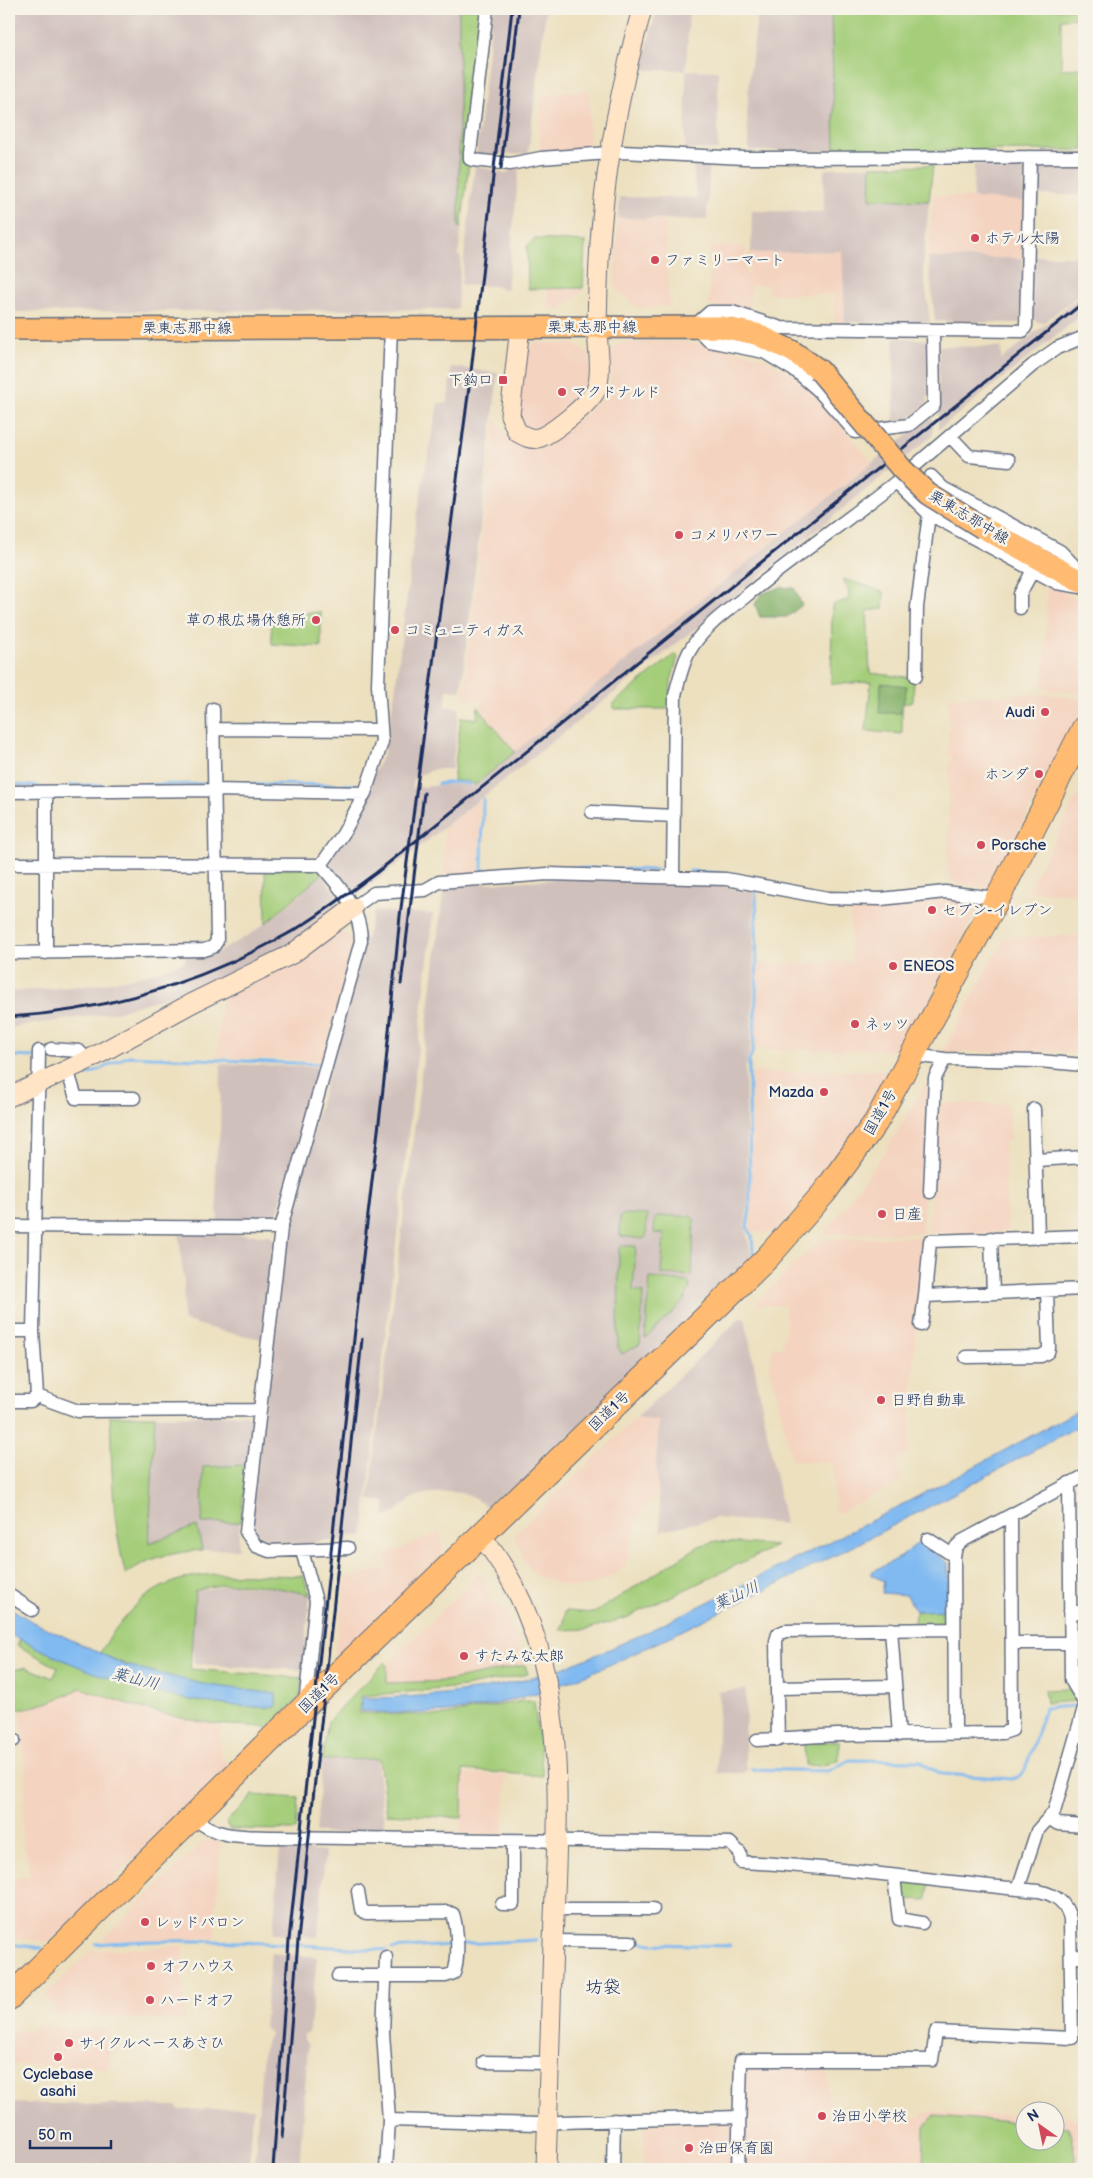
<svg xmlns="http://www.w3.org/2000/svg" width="1093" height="2178" font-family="'Balsamiq Sans','Klee One',sans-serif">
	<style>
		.built { fill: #f4d3c0 }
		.industrial { fill: #d0c0bc }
		.green { fill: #a5ce7a; stroke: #607e6c }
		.forest { fill: #84b16a; stroke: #507064 }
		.water { fill: #80baf1; stroke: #4e74a8 }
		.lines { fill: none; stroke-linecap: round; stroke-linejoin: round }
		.stream { stroke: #80baf1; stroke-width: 3 }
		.street-casing { stroke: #646d80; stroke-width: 15 }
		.secondary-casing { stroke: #646d80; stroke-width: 21 }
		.primary-casing { stroke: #646d80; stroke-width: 24 }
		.highway-casing { stroke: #646d80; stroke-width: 26 }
		.street { stroke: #fff; stroke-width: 12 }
		.secondary { stroke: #ffe4c6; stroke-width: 19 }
		.primary { stroke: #ffbb71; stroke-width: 21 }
		.highway { stroke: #ffbb71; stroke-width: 24 }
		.rail { stroke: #1b2f5e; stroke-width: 3 }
		.primary-bridge-casing { stroke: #646d80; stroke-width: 24; stroke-linecap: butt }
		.primary-bridge { stroke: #ffbb71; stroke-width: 21 }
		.poi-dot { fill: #d1495b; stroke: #f7f3e8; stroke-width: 2 }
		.labels { text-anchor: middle; stroke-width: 5; stroke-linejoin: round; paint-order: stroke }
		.poi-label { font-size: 15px; fill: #1b2f5e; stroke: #f7f3e8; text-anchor: start }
		.street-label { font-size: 15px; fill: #1b2f5e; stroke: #f7f3e8 }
		.water-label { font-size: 16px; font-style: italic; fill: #345283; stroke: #f7f3e8 }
		.quarter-label { font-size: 18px; fill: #1b2f5e; stroke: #f7f3e8 }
	</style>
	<rect width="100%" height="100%" fill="#f7f3e8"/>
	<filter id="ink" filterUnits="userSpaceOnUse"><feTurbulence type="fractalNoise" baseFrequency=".02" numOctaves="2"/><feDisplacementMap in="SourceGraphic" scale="10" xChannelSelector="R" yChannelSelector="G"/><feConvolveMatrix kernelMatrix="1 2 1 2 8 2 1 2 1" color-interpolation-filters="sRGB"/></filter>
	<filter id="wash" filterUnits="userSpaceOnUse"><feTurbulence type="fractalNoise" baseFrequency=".0096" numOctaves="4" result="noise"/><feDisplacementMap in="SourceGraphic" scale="20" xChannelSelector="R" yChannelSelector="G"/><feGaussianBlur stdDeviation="1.12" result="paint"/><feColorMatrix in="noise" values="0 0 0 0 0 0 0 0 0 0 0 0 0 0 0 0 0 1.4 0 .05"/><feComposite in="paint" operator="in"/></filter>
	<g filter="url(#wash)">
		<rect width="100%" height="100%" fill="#ece0bf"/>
		<!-- built -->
		<path class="built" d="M589,90L590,151L541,153L539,122L542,96L569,91Z
			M934,195L1024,201L1023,258H928Z
			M618,218L666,220L667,273L670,306L637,308L614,286Z
			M710,246L745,247V273L749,274V252L842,251L845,322L835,321L834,294H768V285H751L749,312L709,305Z
			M547,288H583V291L561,309H547Z
			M656,341L714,345L758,356L775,364L795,376L815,395L872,462L515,752L480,708L481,700L463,698L495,419L510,440L519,445L535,449L546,446L607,394L610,385V353L622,342Z
			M536,343H572L586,353L589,352L590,381L584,393L544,426L535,429L524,426L517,408L524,351Z
			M1047,583L1084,603V694L1042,689L1047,626Z
			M1044,694L1084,699V706L989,888L957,884L952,880L948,872L949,769L952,756L948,755L949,697Z
			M1084,783V894L1028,891L1062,825Z
			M480,800L479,872L444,874V829Z
			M932,897L976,900L979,906L903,1051L755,1049L759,964L851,962L850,904Z
			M339,931L355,940L322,1060L217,1057L221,1000L290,965Z
			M1084,935V1052H943L1004,938Z
			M893,1070L866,1116L830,1169L774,1234L750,1231L752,1209V1073Z
			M925,1085L930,1087L922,1233L824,1234L885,1152Z
			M940,1103L1008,1104L1010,1140L1004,1141L1007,1231L964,1234L928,1233Z
			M922,1237V1264L919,1280L908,1456L897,1457L898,1463L895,1464L903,1479L840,1513L835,1512L833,1463L792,1461L772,1373H769L773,1347H782L786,1328L785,1305H757V1301L821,1239Z
			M636,1418L659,1421L656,1463L659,1492L647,1503L638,1517L625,1566L614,1575L591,1585L577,1588L562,1585L535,1575L525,1561L514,1535Z
			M441,1531L443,1558L333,1665L346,1577L384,1569L387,1567L386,1555Z
			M480,1573L491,1601L507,1614L524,1664L481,1675L445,1681L387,1683V1665Z
			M81,1688L150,1710L220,1725V1758L231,1764L49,1942L10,1938L9,1878L28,1877L29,1898L30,1877L22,1834L26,1771L21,1714L23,1710L65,1697Z
			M463,1773L506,1775L503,1835L461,1834Z
			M220,1840L217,1902L215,1903V1938L101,1941L204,1841Z
			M183,1946L184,2020L53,2015V2005L44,1996L91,1951Z
			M33,2026L110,2029L109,2068L9,2064V2031H33Z
			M749,2063L825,2064L828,2067V2115L922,2117L926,2112L1025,2116L1026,2140H1056V2117H1068L1084,2123V2169H743L745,2068Z
			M725,2122L734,2128L733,2169H644L645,2125Z"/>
		<!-- industrial -->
		<path class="industrial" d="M9,9H482L464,163L469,164L458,256L461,257L457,309L9,312Z
			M493,9H546L528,154L476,155Z
			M657,9H689L686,70L718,71V150L685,149L686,70H641Z
			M758,9H831L835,151H749L747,116L749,81Z
			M693,163L709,165L707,220L618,218L620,197L696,198Z
			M1020,164L1025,173L1024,201L973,198L974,165Z
			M475,165L506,174L508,171L519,168L507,290L494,286L461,285Z
			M1039,165L1084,166V195H1034L1035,171Z
			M859,166H871L870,199L929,201L923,267L930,322H845L842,251L751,253L752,211L824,212V170Z
			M1033,256H1084V291L1043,323L1037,322L1032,316Z
			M928,258H1023L1021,319L1018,323L935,321Z
			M1084,293V313L938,430L939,346L1001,347V360Z
			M894,337L927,340L928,402L907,421L894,422Z
			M451,367L498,373L461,691L447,690L445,706L459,708L452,769H435L414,777L412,788L453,784L468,785L472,787L678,618L932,415L933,435L701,624L356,897L352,898L328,865L384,753L395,692L417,513L438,403H448Z
			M322,874L344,906L314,932L184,1000L183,992L115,1012L9,1028V992L95,985L145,975L184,962L186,956L201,958L220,951L249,935L278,914L301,894L314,878Z
			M559,879L699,883L752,891L755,904L753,914L754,981L750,1048L745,1069L748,1200L745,1225L751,1256L516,1489L500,1501L497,1499L488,1507L467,1494L451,1492L430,1493L414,1497L393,1514L384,1518L385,1502L369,1500L444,886Z
			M374,911L433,914L363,1536H349L348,1542L322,1540L310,1545L269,1540L256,1533L251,1520L285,1237L293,1238L305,1157Z
			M221,1064L319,1067L277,1215L268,1222H218L215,1164L220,1132Z
			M179,1234L270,1235L273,1239L262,1339L221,1331L183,1320L184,1283Z
			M741,1317L745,1318L785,1524L716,1518L661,1531L656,1463L659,1421L636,1418Z
			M246,1414L252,1421L247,1465L203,1466L202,1523L240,1522L238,1549L202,1550L197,1526L148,1543L155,1416Z
			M233,1585L278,1588L310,1595L303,1670L194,1664L192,1645L195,1591Z
			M746,1689L745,1764L748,1769L743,1773H717L719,1692Z
			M322,1760H377L385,1833H316Z
			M280,1847L325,1852L318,1937L273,1934Z
			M271,1953L317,1957L310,2028L309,2032L304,2034V2041L308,2045L299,2169H254L263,2049L270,2034L264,2027Z
			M9,2103L177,2106L178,2110L253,2108L249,2169H9Z"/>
		<!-- green -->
		<path class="green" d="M459,9H482L464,163L469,164L461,228L459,227Z
			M831,9H1084V18L1061,19V69L1084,68V150L835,151Z
			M933,165L929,201L870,199L871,166Z
			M535,239L585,242L583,288L528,289L527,246Z
			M842,579C857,582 869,588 884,592L883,609L867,611L870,673L914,678L913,702L902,704V734L866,731L871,682L831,684L832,605L849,599L848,588Z
			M321,612V647L272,644L271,615Z
			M675,654L678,657L671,681L670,709H615L613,704Z
			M478,707L515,752L475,785L468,781H453L461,717L477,719Z
			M315,868L322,874L266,923L265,869Z
			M624,1214L647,1215L646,1237L644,1239L620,1236V1217Z
			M658,1216H691L694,1219L692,1276L661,1274L664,1234L654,1233L655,1219Z
			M621,1246H636L633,1290L643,1292L640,1344L622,1354L618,1347L619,1248Z
			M650,1278L689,1282L690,1288L683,1302L645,1339Z
			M110,1416H155L149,1543L197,1526L202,1550C174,1553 149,1556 126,1574L125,1572C112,1521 112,1469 110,1416Z
			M247,1465L240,1522L202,1523L203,1467Z
			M715,1541L776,1546L626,1618L587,1629L560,1630L564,1623L565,1611L594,1613L699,1546Z
			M216,1574L303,1576L310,1595C274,1586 231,1578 195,1591L190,1669L302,1678L300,1697L268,1728C252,1725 235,1726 218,1724C172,1719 126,1704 81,1688C56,1701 36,1708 9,1710V1671L26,1667L53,1678L58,1668L17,1645L21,1639C94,1677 193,1709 276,1707V1694C216,1687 154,1680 100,1653C129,1604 157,1577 216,1574Z
			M949,1610V1618L943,1624L914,1625L915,1611Z
			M385,1662L387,1665V1683L445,1681L525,1665L528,1674L465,1687L361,1696L359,1713L440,1716L522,1701H534L543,1776L463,1770L462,1818L387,1814L379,1759L322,1760L328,1721Z
			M1069,1689L1078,1701L1046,1703L1044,1690Z
			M839,1741V1760L821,1766L805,1765L804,1743Z
			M253,1795L299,1798L296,1830L229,1829L227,1821Z
			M906,1880L929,1883L927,1900L901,1899L900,1884Z
			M934,2116L1025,2123L1026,2140H1056V2126L1069,2127L1075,2156L1074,2169H923L924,2127Z"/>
		<!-- forest -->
		<path class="forest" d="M781,587L794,588L802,605L787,617H760L755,604L761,594Z
			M881,683L907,686L901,713H879Z"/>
		<!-- water -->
		<path class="water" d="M1084,1407V1423C973,1484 861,1544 747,1599C658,1641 562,1696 464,1710C429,1715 395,1713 361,1711V1698C427,1698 498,1691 560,1669C631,1643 698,1606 765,1574C873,1521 979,1465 1084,1407Z
			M921,1540L948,1563L949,1610L915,1611L907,1595L882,1593L884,1581L871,1575V1572L901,1557Z
			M9,1607L31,1621L125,1665L202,1684L276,1694V1707C192,1709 104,1682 30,1644C23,1640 15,1638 9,1634Z"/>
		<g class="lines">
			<!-- stream -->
			<path class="stream" d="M224,784L359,785
				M438,784L453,782L471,784
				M9,785L38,786
				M70,785H102
				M113,785L205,784
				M483,799L482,871L527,869
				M554,868H563
				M568,868L656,870
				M690,871L720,873
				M9,1056L36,1057
				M42,1057L69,1060
				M85,1074L88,1075L128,1056L319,1064
				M753,1253L752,1235L747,1227L750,1209L749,1075V1061L753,1050C756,1008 758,967 756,925C756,913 758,903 755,891
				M751,1769L828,1771L850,1760L921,1761L929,1768L943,1774L1012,1779L1018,1777L1025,1770L1045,1708L1075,1706
				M638,1942L653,1944L729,1946
				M9,1944L42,1948
				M96,1944C193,1936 290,1945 386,1950
				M462,1944L537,1940
				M392,1949L450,1945"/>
		</g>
	</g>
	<g filter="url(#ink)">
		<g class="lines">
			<!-- street casing -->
			<g class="street-casing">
				<path id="street" d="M487,9L470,153V159L473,160L510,164L541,158L622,152L744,158L1084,157
					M933,331L934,405L909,425L855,432L818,390L797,372L764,352L709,341L694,326L710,312H732L781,328L1023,331L1026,326L1030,157
					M950,436L969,456L1009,460
					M931,476L943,488
					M1081,587L1057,583L929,514L896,482L1033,365L1057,348L1084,337
					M1020,608V594L1033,570
					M916,676L917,607L929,514L943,488L1060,551L1084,576
					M214,729L381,730
					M9,792L215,790L365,793
					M592,812L674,816
					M9,864L321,865C341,889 361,909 361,941L281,1228L246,1532L256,1546L269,1551L348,1548
					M321,865L343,834L365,793L382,742L378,685L391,327
					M673,877L675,695C679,680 682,665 689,652C702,628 726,612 746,596C795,556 847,521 896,482
					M353,908L374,893L425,890L439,882L548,874L726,879L828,898L881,899L945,892L987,897L1000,893
					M9,953L204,950L213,947L217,941L213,709
					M46,953V793
					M51,1049L79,1051L88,1060
					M912,1055L945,1059L1039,1061L1084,1065
					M67,1069L76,1098H134
					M1034,1109L1038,1236
					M1036,1160L1084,1157
					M930,1192L935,1078L945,1059
					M9,1226L281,1228
					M1084,1236L930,1241L925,1296L1084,1289
					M991,1238L993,1293
					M921,1325L925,1296
					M9,1331H33
					M966,1357L1041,1356L1048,1352L1049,1348L1047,1291
					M37,1396L33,1331L39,1051
					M37,1396L78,1411L260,1410
					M9,1401H31L37,1396
					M1069,1483L1071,1680L1084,1702
					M928,1539L954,1556
					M302,1551L316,1601L306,1695L310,1701
					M9,1595L32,1610
					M1070,1611L1084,1613
					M891,1629L899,1735
					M1013,1643H1070
					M777,1688L894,1686
					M955,1734L954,1556L956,1547L962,1541L1084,1476
					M9,1740H14
					M757,1740L837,1735L1003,1733L1012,1730L1011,1515
					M778,1740L776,1641L778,1634L785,1631L954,1629
					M193,1817C217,1839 242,1836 273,1837L730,1843L740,1853L741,1862C841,1867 940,1882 1039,1891C1056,1895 1066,1902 1070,1919L1072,2038L936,2032L932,2060H741L738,2169
					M1050,1819L1058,1824L1084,1826
					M894,1877L899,1919L922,1923
					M1018,1889L1037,1831L1054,1812L1084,1708
					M502,1904H513V1841
					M555,1909H653
					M553,1941L631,1942
					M1072,1954L1084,1959
					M386,1957L383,2033L389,2120L537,2124L561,2122L739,2117
					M338,1976H446L454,1973C459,1958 458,1930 453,1914L448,1912L366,1913L361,1909L358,1891
					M484,2062L549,2063
					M386,2169L389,2120
					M613,2169L614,2120"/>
			</g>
			<!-- secondary casing -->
			<g class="secondary-casing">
				<path id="secondary" d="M520,327L510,415L517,432C524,436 531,440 538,438C551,435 590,403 596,390C603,372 597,346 597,326C598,291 598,255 602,220C608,149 623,78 642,9
					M9,1097L88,1060L192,1003L292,954L353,908
					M480,1535C574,1646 558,1807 553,1942C550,2018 548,2094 546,2169"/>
			</g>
			<!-- primary casing -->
			<g class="primary-casing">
				<path id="primary" d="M9,329L721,327L756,334L792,351L819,370
					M983,528L1084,583"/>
			</g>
			<!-- highway casing -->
			<g class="highway-casing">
				<path id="highway" d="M9,1998L310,1701L767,1258L824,1193L876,1122L1001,892L1084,728"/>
			</g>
			<!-- street -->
			<use href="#street" class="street"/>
			<!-- secondary -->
			<use href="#secondary" class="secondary"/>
			<!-- primary -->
			<use href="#primary" class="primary"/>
			<!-- highway -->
			<use href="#highway" class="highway"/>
			<!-- rail -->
			<path class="rail" d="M501,168L519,9
				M401,984L424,793
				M9,1017C103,1011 195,984 278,939C313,921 344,896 376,873L1084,302
				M282,2138L298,1940L362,1339
				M273,2169L289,1940L362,1265L385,1072L400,916L471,372L512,9"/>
			<!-- primary-bridge casing -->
			<g class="primary-bridge-casing">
				<path id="primary-bridge" d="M819,370L902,469L928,494L983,528"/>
			</g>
			<!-- primary-bridge -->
			<use href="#primary-bridge" class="primary-bridge"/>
		</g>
	</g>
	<!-- markers -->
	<g class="poi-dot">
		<circle cx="975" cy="238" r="5"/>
		<circle cx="655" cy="260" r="5"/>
		<rect x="498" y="375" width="10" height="10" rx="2.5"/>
		<circle cx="562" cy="392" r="5"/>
		<circle cx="679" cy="535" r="5"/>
		<circle cx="316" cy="620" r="5"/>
		<circle cx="395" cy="630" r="5"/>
		<circle cx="1045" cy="712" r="5"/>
		<circle cx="1039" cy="774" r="5"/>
		<circle cx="981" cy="845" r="5"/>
		<circle cx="932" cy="910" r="5"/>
		<circle cx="893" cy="966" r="5"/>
		<circle cx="855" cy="1024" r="5"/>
		<circle cx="824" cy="1092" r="5"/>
		<circle cx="882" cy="1214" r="5"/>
		<circle cx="881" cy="1400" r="5"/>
		<circle cx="464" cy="1656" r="5"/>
		<circle cx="145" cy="1922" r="5"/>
		<circle cx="151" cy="1966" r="5"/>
		<circle cx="150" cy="2000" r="5"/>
		<circle cx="69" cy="2043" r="5"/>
		<circle cx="58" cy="2057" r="5"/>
		<circle cx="822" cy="2116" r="5"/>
		<circle cx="689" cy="2148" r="5"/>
	</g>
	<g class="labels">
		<!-- poi labels -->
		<g class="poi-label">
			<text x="985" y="243">ホテル太陽</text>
			<text x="665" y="265">ファミリーマート</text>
			<text x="493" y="385" text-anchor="end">下鈎口</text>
			<text x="572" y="397">マクドナルド</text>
			<text x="689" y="540">コメリパワー</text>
			<text x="306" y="625" text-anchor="end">草の根広場休憩所</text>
			<text x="405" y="635">コミュニティガス</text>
			<text x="1035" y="717" text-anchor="end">Audi</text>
			<text x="1029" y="779" text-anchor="end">ホンダ</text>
			<text x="991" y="850">Porsche</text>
			<text x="942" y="915">セブン-イレブン</text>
			<text x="903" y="971">ENEOS</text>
			<text x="865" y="1029">ネッツ</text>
			<text x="814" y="1097" text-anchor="end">Mazda</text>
			<text x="892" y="1219">日産</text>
			<text x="891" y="1405">日野自動車</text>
			<text x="474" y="1661">すたみな太郎</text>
			<text x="155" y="1927">レッドバロン</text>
			<text x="161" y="1971">オフハウス</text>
			<text x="160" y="2005">ハードオフ</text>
			<text x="79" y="2048">サイクルベースあさひ</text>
			<text x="58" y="2079" text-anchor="middle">Cyclebase<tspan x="58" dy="17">asahi</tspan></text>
			<text x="832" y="2121">治田小学校</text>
			<text x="699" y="2153">治田保育園</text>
		</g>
		<!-- street labels -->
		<g class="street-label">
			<text x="592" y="332">栗東志那中線</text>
			<text x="187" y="333">栗東志那中線</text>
			<text transform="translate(969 517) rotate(31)" y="5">栗東志那中線</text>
			<text transform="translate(880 1112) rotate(-60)" y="5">国道1号</text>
			<text transform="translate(609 1411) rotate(-44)" y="5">国道1号</text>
			<text transform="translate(319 1693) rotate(-44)" y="5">国道1号</text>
		</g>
		<!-- water labels -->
		<g class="water-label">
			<text transform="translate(736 1595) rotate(-25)" y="6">葉山川</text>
			<text transform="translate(136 1678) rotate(14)" y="6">葉山川</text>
		</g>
		<!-- quarter labels -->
		<g class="quarter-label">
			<text x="603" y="1993">坊袋</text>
		</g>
	</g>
	<!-- margin -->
	<rect width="1093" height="2178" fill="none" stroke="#f7f3e8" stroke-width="30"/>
	<!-- north arrow -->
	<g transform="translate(1040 2126) rotate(327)"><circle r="24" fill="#f7f3e8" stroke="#9fa5b1"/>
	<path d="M0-4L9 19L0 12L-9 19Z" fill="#d1495b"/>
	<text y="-8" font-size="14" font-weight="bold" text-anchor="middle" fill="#1b2f5e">N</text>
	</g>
	<!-- scale -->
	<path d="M30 2140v8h81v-8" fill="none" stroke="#1b2f5e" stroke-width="2.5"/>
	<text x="38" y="2140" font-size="15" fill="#1b2f5e" stroke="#f7f3e8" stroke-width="4" paint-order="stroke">50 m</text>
</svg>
